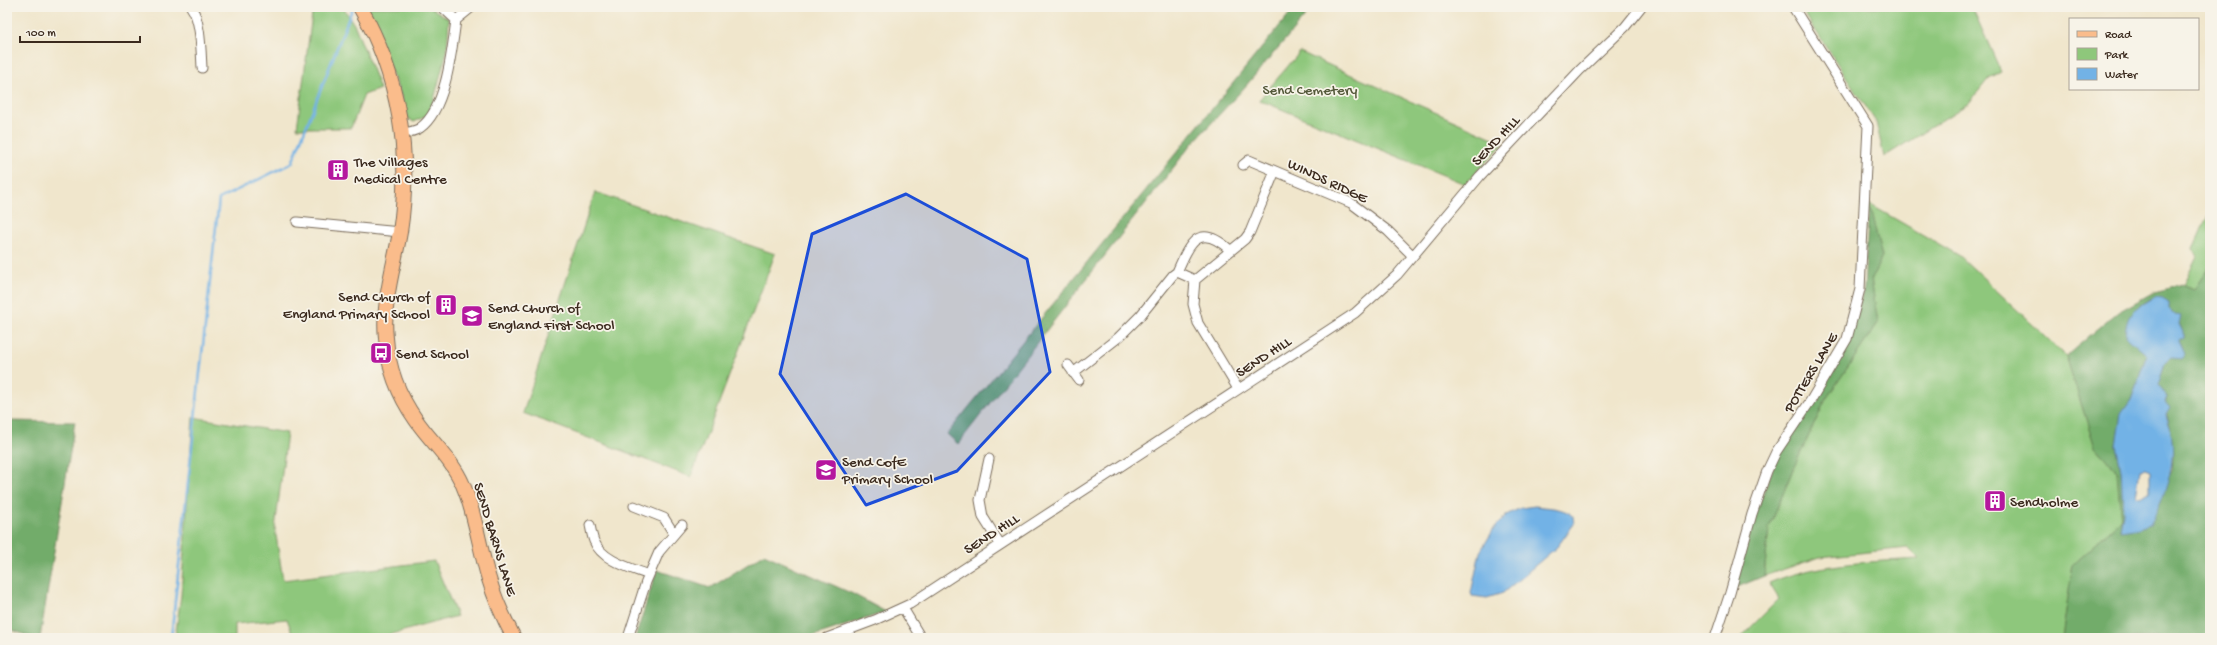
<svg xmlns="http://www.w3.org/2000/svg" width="2217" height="645" font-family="'Gochi Hand',sans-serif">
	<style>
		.green { fill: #8ec77b; stroke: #64784c }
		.forest { fill: #72ac6b; stroke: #566b44; fill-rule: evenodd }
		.water { fill: #72b2e6; stroke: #566e82; fill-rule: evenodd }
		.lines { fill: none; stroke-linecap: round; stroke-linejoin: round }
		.stream { stroke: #72b2e6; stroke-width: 2.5 }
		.street-casing { stroke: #7a6c5b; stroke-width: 11 }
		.primary-casing { stroke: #7a6c5b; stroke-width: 16 }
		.street { stroke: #fff; stroke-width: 9 }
		.primary { stroke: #fabc8b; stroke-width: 14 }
		.marked { fill: #1d4ed8; fill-opacity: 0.2; stroke: #1d4ed8; stroke-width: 3; stroke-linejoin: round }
		.labels { text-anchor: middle; stroke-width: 3.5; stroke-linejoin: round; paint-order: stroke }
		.park-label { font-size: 15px; fill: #54593a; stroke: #f7f3e8 }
		.street-label { font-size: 15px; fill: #3b2a1e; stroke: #f7f3e8 }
		.poi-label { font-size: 15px; fill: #3b2a1e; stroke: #f7f3e8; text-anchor: start }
	</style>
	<rect width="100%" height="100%" fill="#f7f3e8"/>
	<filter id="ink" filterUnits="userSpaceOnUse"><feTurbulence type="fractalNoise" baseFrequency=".025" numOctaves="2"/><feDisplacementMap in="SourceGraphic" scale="8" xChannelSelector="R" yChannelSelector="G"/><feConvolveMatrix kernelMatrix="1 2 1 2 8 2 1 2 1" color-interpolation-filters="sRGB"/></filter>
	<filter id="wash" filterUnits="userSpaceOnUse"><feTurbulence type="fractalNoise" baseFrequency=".012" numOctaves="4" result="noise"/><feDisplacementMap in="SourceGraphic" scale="16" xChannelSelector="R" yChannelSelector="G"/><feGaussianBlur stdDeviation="0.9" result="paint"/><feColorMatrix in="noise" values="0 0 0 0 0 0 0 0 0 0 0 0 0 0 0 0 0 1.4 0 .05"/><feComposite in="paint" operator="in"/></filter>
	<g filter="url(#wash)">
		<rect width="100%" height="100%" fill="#f0e6cc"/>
		<!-- green -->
		<path class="green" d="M313,7H343L355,26L380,89L364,95L351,128H297Z
			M365,7H430L449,19L447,51L430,114L414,122L406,117L401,96Z
			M1800,7H1972L2001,72L1989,78L1969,103L1884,157L1876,122Z
			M1300,52L1504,143L1465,184L1259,100Z
			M595,192L775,254L691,477L523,413Z
			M1869,204L1960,256L2066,356L2095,447L2117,471L2121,520L2073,564L2062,638H1740L1779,599L1769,583C1816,563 1868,562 1919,559L1908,548L1820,557L1764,576L1769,528L1793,469L1826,399L1878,323L1871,279L1882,257Z
			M2210,210V266L2194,289L2183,285L2197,257L2193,249Z
			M193,417L287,433L275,529L283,580L434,561L457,616L378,638H294L287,619L235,624V638H175L181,595Z"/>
		<!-- forest -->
		<path class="forest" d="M1295,7H1313L1244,88L1191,145L958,444L947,434Z
			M1869,204L1882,257L1871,279L1878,323L1826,399L1793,469L1769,528L1764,576L1735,588L1755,513L1777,458L1849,341L1864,288Z
			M2210,266V638H2062L2073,564L2121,520L2117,471L2095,447L2066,356L2118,312L2154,292L2183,285L2194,289ZM2155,296L2168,303L2169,309C2176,316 2183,327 2183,338L2179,341L2183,349L2165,364L2158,385L2167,397C2162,409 2170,420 2171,433C2172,444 2174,458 2172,470C2170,478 2128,521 2120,530L2123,513L2121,470L2116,445L2121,415L2131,400L2147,355L2137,346L2135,309Z
			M7,418L9,421L75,422L40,638H33L7,628Z
			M764,554L853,594L886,612L807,638H635L657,570L710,588Z"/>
		<!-- water -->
		<path class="water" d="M2156,296L2163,297L2169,303V309L2175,315L2181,316L2179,324L2183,332V338L2179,341L2185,354L2181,359L2171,358L2165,364L2158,385L2167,397L2165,402L2170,408L2166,415C2181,452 2168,491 2150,524L2136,529L2120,531L2123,513L2121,470L2116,445L2121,414L2131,400L2147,355L2125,336C2126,311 2136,309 2156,296ZM2145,469L2150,471V491L2140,497L2136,496L2140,470Z
			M1535,506C1548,508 1563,507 1573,516L1574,524L1557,547L1503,593L1487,598L1472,596L1471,593L1480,552L1495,527L1508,514L1521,508Z"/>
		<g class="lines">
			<!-- stream -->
			<path class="stream" d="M171,638L219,199L292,163L353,7"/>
		</g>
	</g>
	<g filter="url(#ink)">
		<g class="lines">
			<!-- street casing -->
			<g class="street-casing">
				<path id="street" d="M191,7C201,20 201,51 202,68
					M456,20L472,7
					M402,134C408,132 416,131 420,128C446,110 452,50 456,20L442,7
					M1243,165L1249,160L1351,203L1388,231L1413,256
					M297,222L400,232
					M1177,272C1190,242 1199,222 1230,250
					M1195,280L1193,304L1198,323L1238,389
					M1068,365L1079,380
					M1073,373L1119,337L1140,316L1173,275L1177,272L1195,280L1245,239L1250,232L1275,171
					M989,459L980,500L983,517L1000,544
					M634,506L664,518L674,534
					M590,525C591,530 592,536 594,541C602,561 631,568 649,575
					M903,608L921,638
					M628,638L646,582L659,552L682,525
					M827,638L875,620L910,604L1355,313L1397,275L1480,176L1580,70L1625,27L1641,7
					M1715,638L1730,593L1752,514L1767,471L1776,452L1811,400L1847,339L1860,289L1868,126L1793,7"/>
			</g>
			<!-- primary casing -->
			<g class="primary-casing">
				<path id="primary" d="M360,7C399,75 412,154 400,232C394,267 382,303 386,338C388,367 399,396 416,420C431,442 452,459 463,485C476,515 479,548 489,579C495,600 504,619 514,638"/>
			</g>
			<!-- street -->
			<use href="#street" class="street"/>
			<!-- primary -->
			<use href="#primary" class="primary"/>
		</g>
	</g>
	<!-- marked area -->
	<path class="marked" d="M906,194L1027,259L1050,372L957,471L866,505L780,374L812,234Z"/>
	<!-- icons -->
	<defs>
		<g id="building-square" transform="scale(1.15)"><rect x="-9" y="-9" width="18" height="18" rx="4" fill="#b5179e" stroke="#f7f3e8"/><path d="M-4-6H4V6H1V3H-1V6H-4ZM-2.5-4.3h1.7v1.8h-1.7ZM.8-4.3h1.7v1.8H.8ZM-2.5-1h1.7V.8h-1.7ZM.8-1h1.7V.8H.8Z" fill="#fff"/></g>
		<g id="school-square" transform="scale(1.15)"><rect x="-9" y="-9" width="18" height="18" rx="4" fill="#b5179e" stroke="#f7f3e8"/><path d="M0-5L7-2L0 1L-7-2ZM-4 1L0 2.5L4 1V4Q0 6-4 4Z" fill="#fff"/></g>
		<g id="bus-square" transform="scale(1.15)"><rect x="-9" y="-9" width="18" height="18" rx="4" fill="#b5179e" stroke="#f7f3e8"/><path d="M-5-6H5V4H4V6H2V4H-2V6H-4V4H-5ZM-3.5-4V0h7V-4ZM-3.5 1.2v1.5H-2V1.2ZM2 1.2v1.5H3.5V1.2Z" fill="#fff"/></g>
	</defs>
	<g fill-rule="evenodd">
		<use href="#building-square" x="338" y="170"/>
		<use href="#building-square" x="446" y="305"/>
		<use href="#school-square" x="472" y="316"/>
		<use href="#bus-square" x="381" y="353"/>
		<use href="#school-square" x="826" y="470"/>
		<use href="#building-square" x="1995" y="501"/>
	</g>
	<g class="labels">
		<!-- park labels -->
		<g class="park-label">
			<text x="1310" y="94">Send Cemetery</text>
		</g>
		<!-- street labels -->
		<g class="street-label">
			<text transform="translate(1495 140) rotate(-47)" y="5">SEND HILL</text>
			<text transform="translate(1328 180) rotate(25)" y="5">WINDS RIDGE</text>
			<text transform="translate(1263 356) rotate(-33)" y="5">SEND HILL</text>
			<text transform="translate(1810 372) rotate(-59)" y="5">POTTERS LANE</text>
			<text transform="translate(991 533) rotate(-33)" y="5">SEND HILL</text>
			<text transform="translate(496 539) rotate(73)" y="5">SEND BARNS LANE</text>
		</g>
		<!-- poi labels -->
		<g class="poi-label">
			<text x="354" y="166">The Villages<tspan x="354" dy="17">Medical Centre</tspan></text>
			<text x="430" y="301" text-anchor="end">Send Church of<tspan x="430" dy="17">England Primary School</tspan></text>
			<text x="488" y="312">Send Church of<tspan x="488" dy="17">England First School</tspan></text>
			<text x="396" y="358">Send School</text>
			<text x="842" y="466">Send CofE<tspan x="842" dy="17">Primary School</tspan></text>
			<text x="2010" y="506">Sendholme</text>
		</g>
	</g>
	<!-- margin -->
	<rect width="2217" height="645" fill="none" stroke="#f7f3e8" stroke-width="24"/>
	<!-- legend -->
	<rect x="2069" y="18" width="130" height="72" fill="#f7f3e8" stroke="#aca397"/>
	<rect x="2077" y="31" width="20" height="6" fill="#fabc8b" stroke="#aca397"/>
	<text x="2105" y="38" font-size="12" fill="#3b2a1e">Road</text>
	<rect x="2077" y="48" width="20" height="12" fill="#8ec77b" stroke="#aca397"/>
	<text x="2105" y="58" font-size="12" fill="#3b2a1e">Park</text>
	<rect x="2077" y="68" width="20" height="12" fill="#72b2e6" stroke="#aca397"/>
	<text x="2105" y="78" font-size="12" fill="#3b2a1e">Water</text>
	<!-- scale -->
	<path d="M20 36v6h120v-6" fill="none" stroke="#3b2a1e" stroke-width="2"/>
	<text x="26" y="36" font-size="12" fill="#3b2a1e" stroke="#f7f3e8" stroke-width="3" paint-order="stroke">100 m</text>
</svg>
